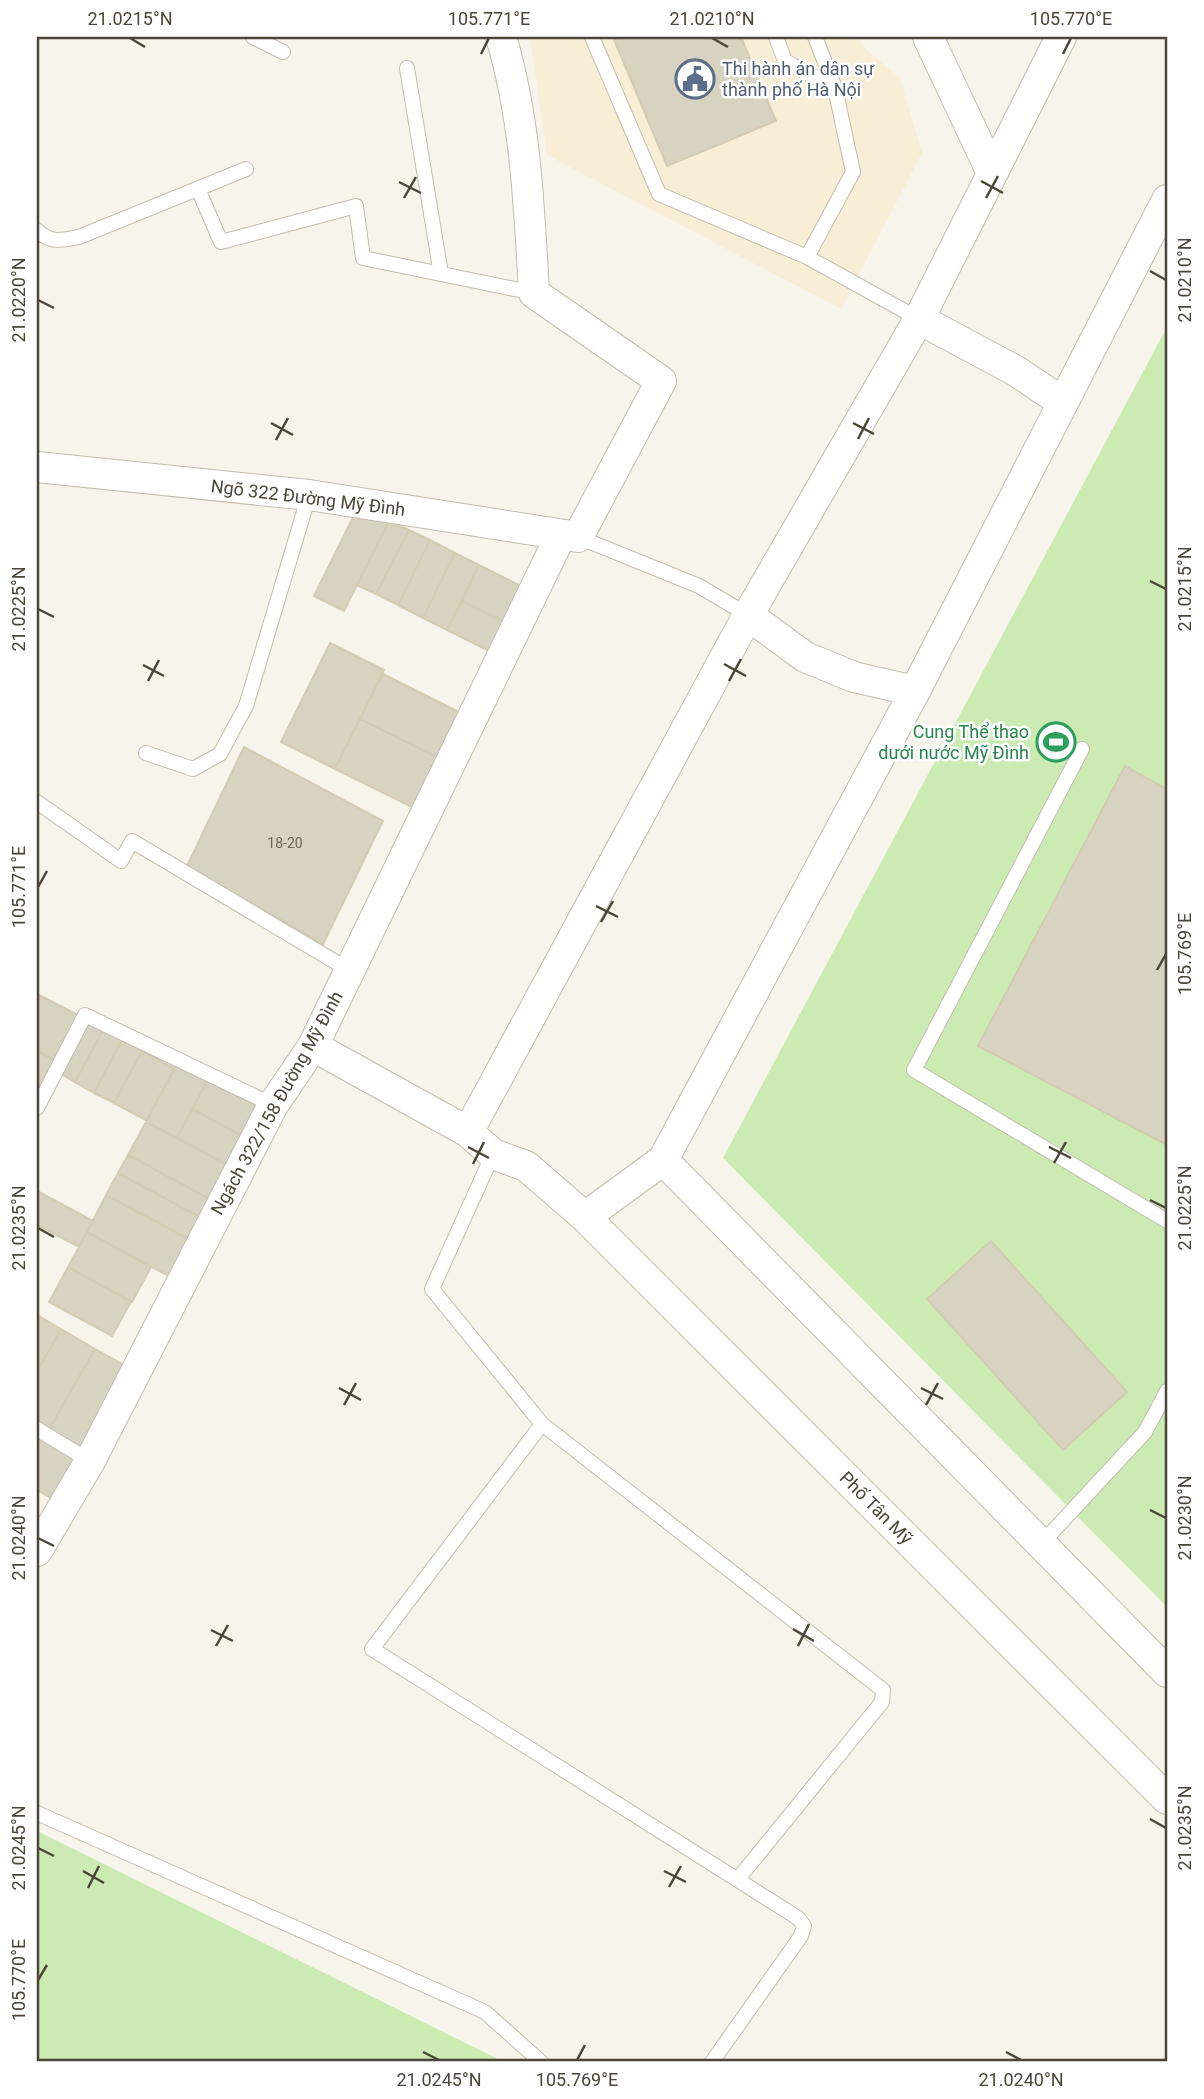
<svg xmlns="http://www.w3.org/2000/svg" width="1204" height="2099" font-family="Roboto,sans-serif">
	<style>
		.commercial { fill: #f8eed6 }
		.green { fill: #cbebb3 }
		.building { fill: #d8d2c0; stroke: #d3cbb2; stroke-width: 2 }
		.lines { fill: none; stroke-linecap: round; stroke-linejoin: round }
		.service-casing { stroke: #c2bdad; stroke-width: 16 }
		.minor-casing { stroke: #c2bdad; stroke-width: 32 }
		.service { stroke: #fff; stroke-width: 14 }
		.minor { stroke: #fff; stroke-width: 30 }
		.ticks { fill: none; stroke: #4b4638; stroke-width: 2.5 }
		.labels { text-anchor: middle; stroke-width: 5; stroke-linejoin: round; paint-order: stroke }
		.number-label { font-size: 14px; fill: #6e695a }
		.service-label { font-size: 18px; fill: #4e5e75; stroke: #fff; text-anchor: start }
		.street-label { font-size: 18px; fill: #4b4638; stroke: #fff }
		.leisure-label { font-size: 18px; fill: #27864d; stroke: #fff; text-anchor: end }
		.neatline { fill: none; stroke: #4b4638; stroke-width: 2.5 }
		.ticks-label { font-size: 18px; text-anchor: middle; fill: #4b4638 }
	</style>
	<rect width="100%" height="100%" fill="#f6f4eb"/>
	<!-- commercial -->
	<path class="commercial" d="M530,37H857L868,51L900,78L922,153L841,309L547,155Z"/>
	<!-- green -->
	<path class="green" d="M1167,327V1607L723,1158Z
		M37,1831L504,2062H37Z"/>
	<!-- building -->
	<path class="building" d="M613,37H741L776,121L667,166Z
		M359,505L389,521L344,611L314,596Z
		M389,521L409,530L376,594L357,585Z
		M409,530L430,540L398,605L376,594Z
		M430,540L455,553L423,618L398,605Z
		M455,553L479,565L447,630L423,618Z
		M479,565L523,587L506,623L462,601Z
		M462,601L506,623L491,652L447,630Z
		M330,643L384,670L335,769L281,742Z
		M383,674L461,713L439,758L360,719Z
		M360,719L439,758L414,808L335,769Z
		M244,747L383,821L323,944L187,866Z
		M1125,766L1167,789V1145L978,1046Z
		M37,994L80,1016L57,1061L37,1051Z
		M87,1021L103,1030L75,1082L59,1073Z
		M103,1030L122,1040L94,1093L75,1082Z
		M122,1040L142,1051L114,1103L94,1093Z
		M37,1051L57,1061L37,1102Z
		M142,1051L174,1068L147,1121L114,1103Z
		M178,1063L208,1080L177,1138L146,1122Z
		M208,1080L267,1111L250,1140L192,1109Z
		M192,1109L250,1140L235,1169L177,1138Z
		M146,1122L235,1169L217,1203L128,1155Z
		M128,1155L217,1203L207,1221L118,1173Z
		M118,1173L207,1221L196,1243L106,1195Z
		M37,1191L93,1221L79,1247L37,1225Z
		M106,1195L196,1243L176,1280L87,1232Z
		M87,1232L151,1267L132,1302L68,1267Z
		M991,1241L1127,1392L1063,1450L927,1299Z
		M68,1267L131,1302L112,1336L49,1302Z
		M37,1315L61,1329L37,1372Z
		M61,1329L95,1349L48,1431L37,1424V1372Z
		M95,1349L131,1369L84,1451L48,1431Z
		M42,1438L85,1462L61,1504L37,1490V1447Z"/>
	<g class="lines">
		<!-- service casing -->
		<g class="service-casing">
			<path id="service" d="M253,37L283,52
				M592,37L659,194L807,257
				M776,37L785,61L835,88
				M815,37L835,88L853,172L807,257L919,319
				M407,68L441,274
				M198,189L221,242L356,206L363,258L534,293
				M37,230C50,244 62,240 79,237L246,169
				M578,537L699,586L748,615
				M1082,749L914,1070L1167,1221
				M146,753L193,769L220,754L246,706L309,495
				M37,802L121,861L132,841L349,970
				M37,1108L85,1015L273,1105
				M493,1154L432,1289L542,1424L372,1649L798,1918L804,1926L801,1936L712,2062
				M542,1424L883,1690L882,1702L738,1879
				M37,1429L90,1461
				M1042,1543L1145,1432L1167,1391
				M37,1813L485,2012L541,2062"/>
		</g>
		<!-- minor casing -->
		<g class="minor-casing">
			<path id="minor" d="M928,37L992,173
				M919,319L1016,371L1062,402
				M37,467L309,495L578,537L661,381L534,293C529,206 526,121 501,37
				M748,615L805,657L854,677L915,691
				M313,1046L468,1132L493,1154L526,1166L585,1217L1167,1799
				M468,1132L748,615L919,319L1061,37
				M663,1160L1167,1672
				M585,1217L663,1160L915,691L1167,200
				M37,1551L90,1461L273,1105L313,1046L561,535"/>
		</g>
		<!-- service -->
		<use href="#service" class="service"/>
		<!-- minor -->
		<use href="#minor" class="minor"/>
	</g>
	<!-- ticks -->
	<path class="ticks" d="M130,38L145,47M712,38L728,47M481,54L489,38M1063,54L1071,38M981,181L1003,193M399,182L421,193M404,198L416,177M986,198L998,176M1150,271L1166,280M38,300L54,308M271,423L293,435M853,423L874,434M858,439L869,418M276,440L288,418M1150,581L1166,589M38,609L54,617M724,664L746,676M143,665L164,676M148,681L159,660M729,681L741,659M38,887L47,871M596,906L618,917M601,922L613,901M1157,970L1166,954M468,1147L489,1158M1049,1147L1071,1158M1054,1163L1066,1142M473,1164L484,1142M1150,1200L1166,1208M38,1228L54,1237M339,1388L361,1400M921,1388L943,1399M344,1405L356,1383M926,1405L938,1383M1150,1510L1166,1518M38,1538L54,1546M793,1629L814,1641M211,1630L233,1641M216,1646L228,1625M798,1646L809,1624M1150,1819L1166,1828M38,1848L54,1856M83,1871L104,1883M664,1871L686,1882M669,1887L681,1866M88,1888L99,1866M38,1980L47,1965M423,2052L439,2060M1006,2052L1021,2060M577,2060L585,2045"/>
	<!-- icons -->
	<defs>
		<g id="civic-ring" transform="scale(2.0125)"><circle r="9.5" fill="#fff" stroke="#5c6f8a" stroke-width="1.5"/><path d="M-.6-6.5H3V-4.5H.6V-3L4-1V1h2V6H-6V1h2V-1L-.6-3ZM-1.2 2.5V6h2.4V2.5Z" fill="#5c6f8a"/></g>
		<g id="stadium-ring" transform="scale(2.0125)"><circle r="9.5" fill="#fff" stroke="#2e9e5b" stroke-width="1.5"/><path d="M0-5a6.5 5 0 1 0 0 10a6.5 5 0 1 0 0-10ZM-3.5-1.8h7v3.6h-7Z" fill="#2e9e5b"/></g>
	</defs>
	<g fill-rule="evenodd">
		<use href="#civic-ring" x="695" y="79"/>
		<use href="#stadium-ring" x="1056" y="742"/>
	</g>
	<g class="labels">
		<!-- number labels -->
		<g class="number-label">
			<text x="285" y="848">18-20</text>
		</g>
		<!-- service labels -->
		<g class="service-label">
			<text x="722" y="75">Thi hành án dân sự<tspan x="722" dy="21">thành phố Hà Nội</tspan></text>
		</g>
		<!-- street labels -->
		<g class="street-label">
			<text transform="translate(308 498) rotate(7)" y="6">Ngõ 322 Đường Mỹ Đình</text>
			<text transform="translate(277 1103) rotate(-61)" y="6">Ngách 322/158 Đường Mỹ Đình</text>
			<text transform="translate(876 1508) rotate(45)" y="6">Phố Tân Mỹ</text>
		</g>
		<!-- leisure labels -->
		<g class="leisure-label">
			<text x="1029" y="738">Cung Thể thao<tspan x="1029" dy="21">dưới nước Mỹ Đình</tspan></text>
		</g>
	</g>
	<!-- border -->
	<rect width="1204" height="2099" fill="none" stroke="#ffffff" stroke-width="77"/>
	<rect x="38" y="38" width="1128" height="2022" class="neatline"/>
	<g class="ticks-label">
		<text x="130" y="25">21.0215°N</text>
		<text x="489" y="25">105.771°E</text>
		<text x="712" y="25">21.0210°N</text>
		<text x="1071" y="25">105.770°E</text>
		<text transform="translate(1185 280) rotate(-90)" y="6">21.0210°N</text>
		<text transform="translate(19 300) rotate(-90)" y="6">21.0220°N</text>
		<text transform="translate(1185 589) rotate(-90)" y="6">21.0215°N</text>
		<text transform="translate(19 609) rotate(-90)" y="6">21.0225°N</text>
		<text transform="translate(19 887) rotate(-90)" y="6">105.771°E</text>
		<text transform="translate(1185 954) rotate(-90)" y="6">105.769°E</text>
		<text transform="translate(1185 1208) rotate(-90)" y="6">21.0225°N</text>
		<text transform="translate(19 1228) rotate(-90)" y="6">21.0235°N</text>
		<text transform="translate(1185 1518) rotate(-90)" y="6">21.0230°N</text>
		<text transform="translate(19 1538) rotate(-90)" y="6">21.0240°N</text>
		<text transform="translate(1185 1828) rotate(-90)" y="6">21.0235°N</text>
		<text transform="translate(19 1848) rotate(-90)" y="6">21.0245°N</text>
		<text transform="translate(19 1980) rotate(-90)" y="6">105.770°E</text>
		<text x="439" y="2086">21.0245°N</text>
		<text x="577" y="2086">105.769°E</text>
		<text x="1021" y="2086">21.0240°N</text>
	</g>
</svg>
